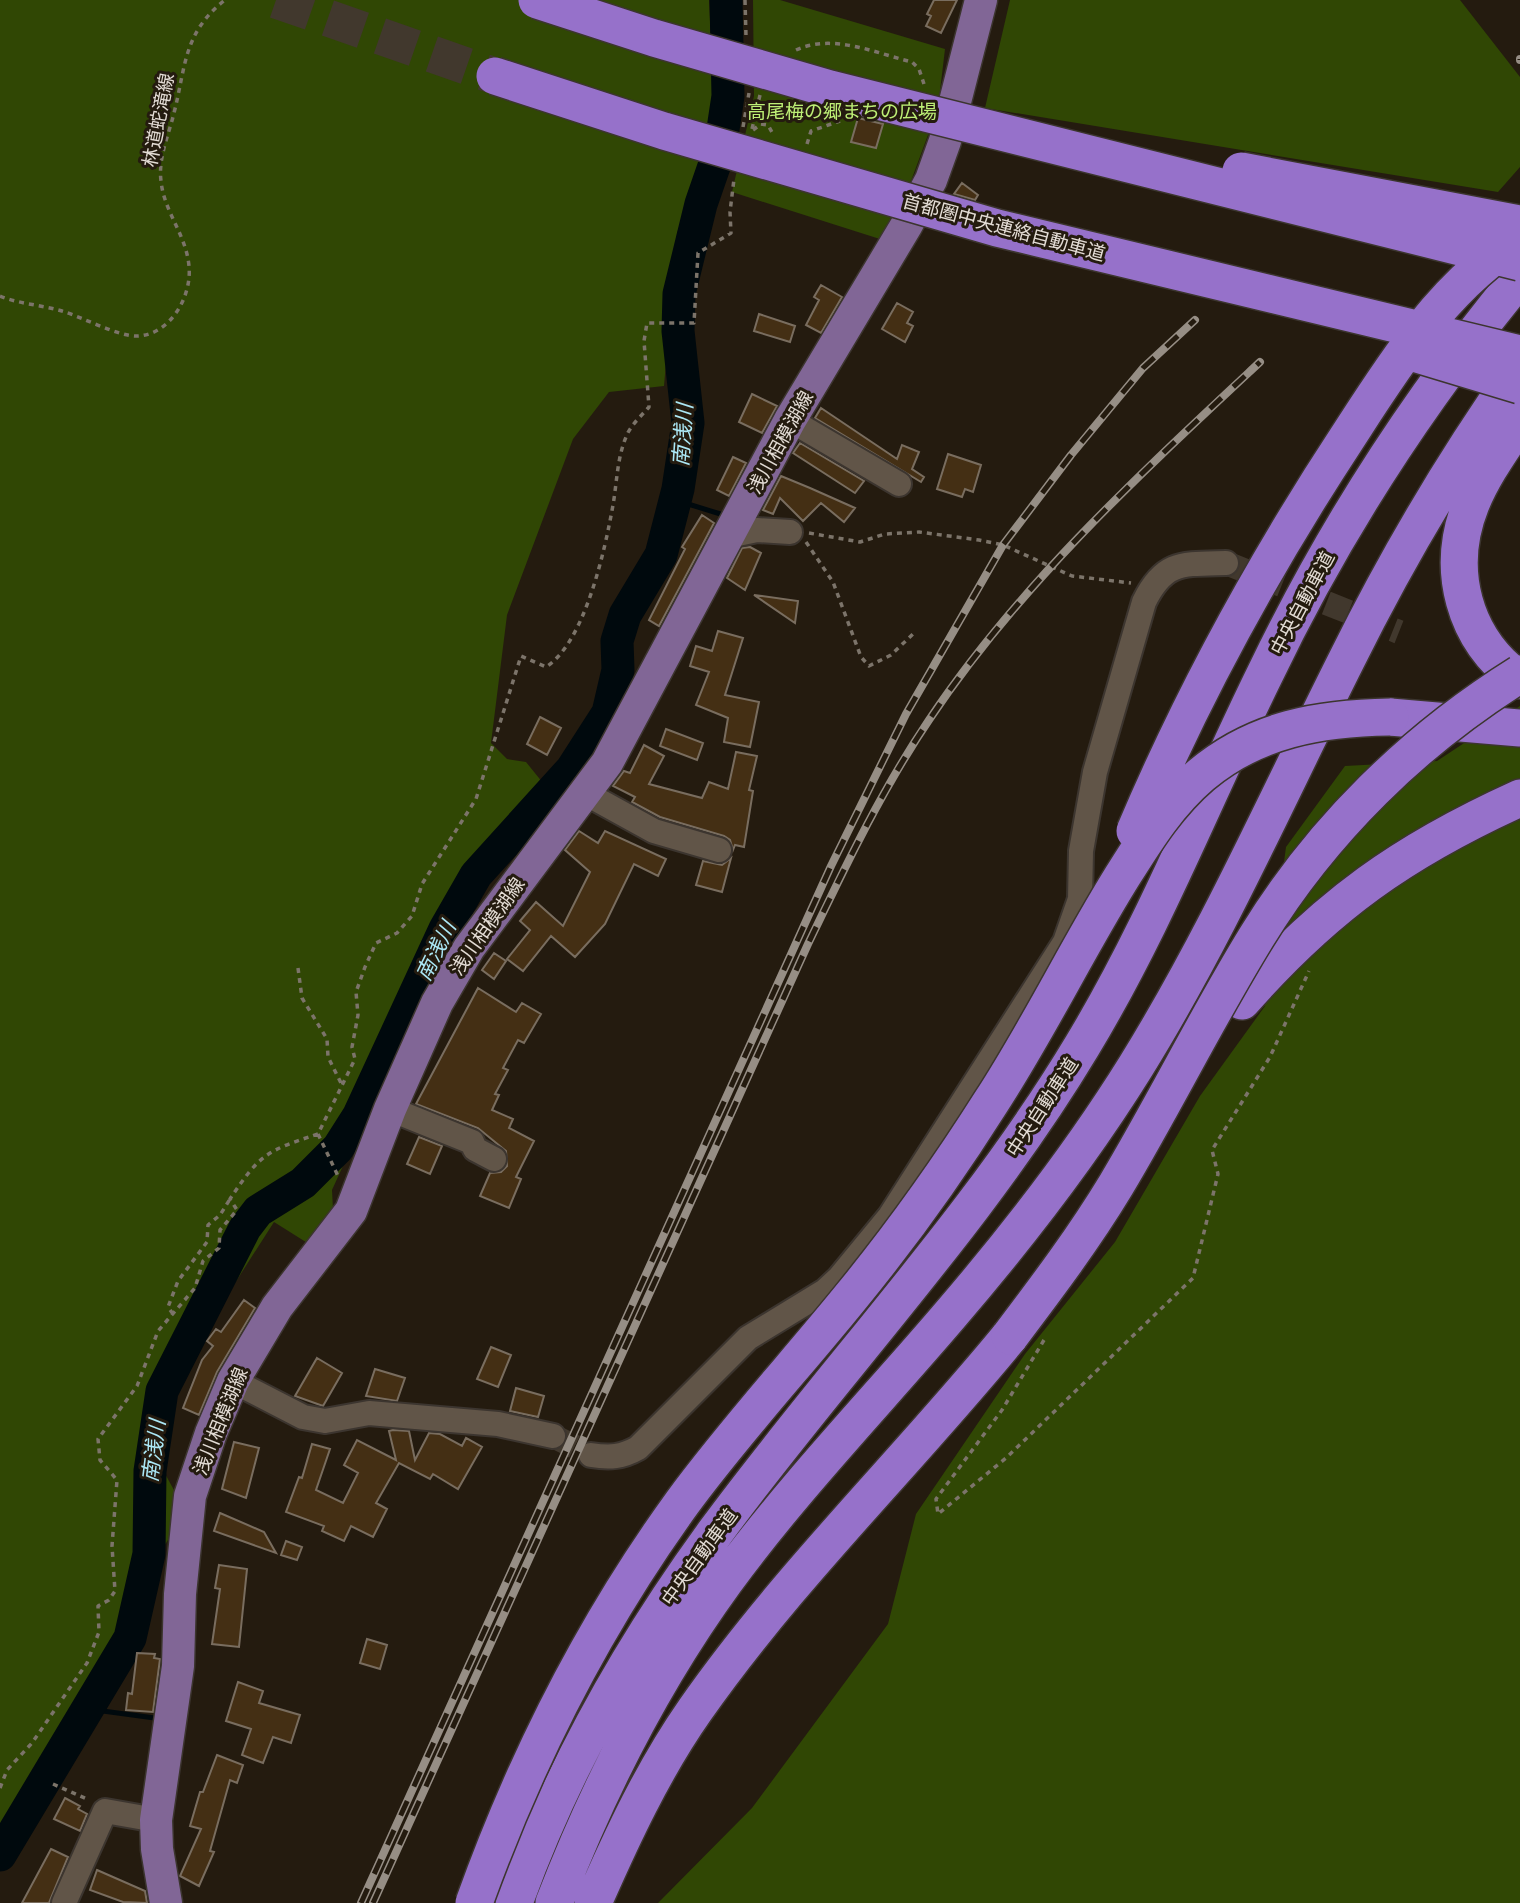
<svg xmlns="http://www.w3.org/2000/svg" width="1520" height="1903" font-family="'DM Sans','Noto Sans JP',sans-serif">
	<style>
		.green { fill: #304704 }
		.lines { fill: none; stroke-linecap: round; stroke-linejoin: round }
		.stream { stroke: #00090d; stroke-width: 5 }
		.river { stroke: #00090d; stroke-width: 33 }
		.building { fill: #442f14; stroke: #796d5f; stroke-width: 2 }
		.minor-tunnel { stroke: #41382d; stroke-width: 24; stroke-dasharray: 24 12; stroke-linecap: butt }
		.highway-tunnel { stroke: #41382d; stroke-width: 37; stroke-dasharray: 37 18; stroke-linecap: butt }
		.minor-casing { stroke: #3c352f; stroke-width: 28 }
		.major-casing { stroke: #3c352f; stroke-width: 35 }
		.highway-casing { stroke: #3c352f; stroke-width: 40 }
		.path { stroke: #7c746a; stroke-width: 3.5; stroke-dasharray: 5 5; stroke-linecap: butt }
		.minor { stroke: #615548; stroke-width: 24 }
		.major { stroke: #816696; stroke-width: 32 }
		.highway { stroke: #9671ca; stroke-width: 37 }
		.rail-casing { stroke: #968e85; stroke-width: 8 }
		.rail { stroke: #241b0f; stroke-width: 5; stroke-dasharray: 16; stroke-linecap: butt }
		.highway-bridge-casing { stroke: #3c352f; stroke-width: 40; stroke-linecap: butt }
		.highway-bridge { stroke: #9671ca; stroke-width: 37 }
		.labels { text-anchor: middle; stroke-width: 6; stroke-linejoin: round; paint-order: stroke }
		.park-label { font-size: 19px; fill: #bdef76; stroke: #241b0f }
		.street-label { font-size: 19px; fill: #e3dcd5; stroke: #241b0f }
		.water-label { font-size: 21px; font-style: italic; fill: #ace8f6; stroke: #241b0f }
	</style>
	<rect width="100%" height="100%" fill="#241b0f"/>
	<!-- green -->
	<path class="green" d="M0,0H709L715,125L677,233L664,386L609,392L573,439L507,615L491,743L507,759L526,762L543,783L491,841L332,1190L333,1209L309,1244L274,1222L192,1350L171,1402L158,1461L180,1501L168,1540L134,1593L111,1656L0,1826Z
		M753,0H780L945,49L938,108L911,181L883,240L732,192L754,96Z
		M1010,0H1460L1520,77V167L1498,192L985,108Z
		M1520,706V1903H658L752,1808L888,1624L916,1514L1025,1354L1115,1242L1200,1096L1265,1006L1286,847L1345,766L1437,761Z"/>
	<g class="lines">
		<!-- stream -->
		<path class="stream" d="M675,500L727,516
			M88,1709L162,1719"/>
		<!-- river -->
		<path class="river" d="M0,1855L130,1638L149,1554L150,1471L162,1391L245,1228L258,1211L303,1183L338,1148L359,1115L445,929L476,875L572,769L608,713L618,670L617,641L625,615L661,555L678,489L688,423L678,331L679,294L701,204L720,149L728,96L726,0"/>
	</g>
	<!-- building -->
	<path class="building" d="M934,0H957L941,33L926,26L931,16L927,14Z
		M858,118L883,124L876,148L851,142Z
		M962,183L978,195L975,200L954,194Z
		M821,285L842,297L821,333L806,325L819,300L814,297Z
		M897,303L913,312L907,323L913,326L905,342L882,329Z
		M759,314L795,326L790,342L754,331Z
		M752,394L777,406L762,433L739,422Z
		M821,408L897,459L902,445L919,452L912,469L924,477L921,482L815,418Z
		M800,443L864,481L855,493L793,453Z
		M948,454L981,465L973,492L965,489L962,497L937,489Z
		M733,457L746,463L729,496L717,490Z
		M781,476L810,488L855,508L844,522L821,503L803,521L780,498L773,514L763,510Z
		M702,515L714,523L659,626L649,620L685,549L682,547Z
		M750,547L761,553L745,590L727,578L742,548Z
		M754,595L798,601L795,623Z
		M718,631L743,638L725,695L759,702L750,747L724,742L728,718L696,705L709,672L690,666L696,646L712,651Z
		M540,717L561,728L547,755L527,744Z
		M666,729L703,743L697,760L660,746Z
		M644,745L664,756L649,784L702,798L709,782L728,789L736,752L757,756L749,790L753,791L744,847L735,845L733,850L730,840L724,836L660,817L632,802L635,797L613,786L624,771L630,773Z
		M579,831L598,843L605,831L666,859L658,876L634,864L605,924L575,957L551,936L523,971L507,959L530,930L520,921L536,902L563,926L590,872L565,850Z
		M731,858L722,892L696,885L703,861L722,865Z
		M494,953L506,961L494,979L482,970Z
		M478,988L516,1012L522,1003L541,1014L524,1043L518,1040L503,1068L508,1070L495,1094L499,1095L492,1110L513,1119L509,1128L534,1141L516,1177L521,1179L509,1208L480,1196L490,1173L501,1172L507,1166L506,1151L478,1128L416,1104Z
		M419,1137L442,1146L430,1174L407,1164Z
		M244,1300L255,1308L217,1372L199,1415L183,1408L202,1360L213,1346L207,1341L216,1329L221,1332Z
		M491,1347L511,1355L498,1387L477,1379Z
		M317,1358L342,1373L323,1406L295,1396Z
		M375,1369L405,1378L397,1401L366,1396Z
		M516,1388L544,1396L538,1417L510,1411Z
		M393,1430L409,1431L415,1460L429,1433L440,1434L462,1446L466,1438L482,1447L458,1489L433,1474L430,1479L399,1463L376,1503L387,1509L373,1537L351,1526L344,1541L322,1531L324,1526L286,1512L299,1477L302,1478L312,1444L330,1449L316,1490L343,1503L358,1473L344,1465L357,1440L396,1460L389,1431Z
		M234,1442L259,1448L246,1498L222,1489Z
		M220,1513L264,1532L276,1553L214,1531Z
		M286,1541L302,1547L297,1560L281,1555Z
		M219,1565L247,1569L239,1647L212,1644L220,1589L215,1588Z
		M367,1639L387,1645L380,1669L360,1663Z
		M137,1653L155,1654L154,1658L160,1659L153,1712L126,1710L128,1693L132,1694Z
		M238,1682L263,1691L259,1703L300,1715L291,1743L273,1737L263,1763L242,1755L251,1729L226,1721Z
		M217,1755L243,1765L237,1783L230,1780L210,1851L214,1852L199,1886L180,1876L201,1829L190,1826L200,1792H203Z
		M65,1798L80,1806L78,1809L87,1814L80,1831L54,1819Z
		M51,1849L68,1857L49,1903H22Z
		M97,1870L145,1891L147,1903L123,1902L90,1890Z"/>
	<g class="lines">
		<!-- minor-tunnel -->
		<path class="minor-tunnel" d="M1226,563L1399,632
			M553,1436L591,1455"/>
		<!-- highway-tunnel -->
		<path class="highway-tunnel" d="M276,0L495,76"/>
		<!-- minor casing -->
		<g class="minor-casing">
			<path id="minor" d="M790,420L899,484
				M728,536L757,530L790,532
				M585,793L654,831L719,850
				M390,1109L472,1142L475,1149L494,1159
				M233,1381L303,1417L325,1421L369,1413L498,1424L553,1436
				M591,1455C610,1458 622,1457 638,1448L748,1338L825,1291L839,1278L890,1216L1065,942L1080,899L1081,851L1095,772L1144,602C1164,561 1182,564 1226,563
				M64,1903L105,1811L156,1820"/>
		</g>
		<!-- major casing -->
		<g class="major-casing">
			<path id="major" d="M166,1903L157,1849L156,1820L178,1666L180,1594L190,1496L211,1433L233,1381L277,1307L351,1211L390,1109L437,1003L469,948L607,763L790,420L906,226L931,180L945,141L981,0"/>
		</g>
		<!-- highway casing -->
		<g class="highway-casing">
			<path id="highway" d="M1520,421C1503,447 1483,474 1471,504C1445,569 1463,639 1520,680
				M1390,717L1520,728
				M1242,1001C1327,905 1403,851 1520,798
				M514,1903C562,1769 632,1646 716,1531C836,1368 977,1221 1082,1046C1154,927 1204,798 1265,674C1333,532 1420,398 1520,277
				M554,1903C598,1789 653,1680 725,1581C794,1487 875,1403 950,1315C1017,1237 1082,1153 1136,1066C1217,935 1278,796 1347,659C1397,558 1455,460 1520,368
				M593,1903C622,1837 653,1770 695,1710C788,1577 907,1462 1010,1336"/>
		</g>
		<!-- path -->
		<path class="path" d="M745,0L746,36
			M796,50C833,33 875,53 912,62L919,69L924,84
			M743,127L749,93
			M752,129L760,95
			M753,130L761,124L768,125L774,136
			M807,144L811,131L840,121
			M0,296C19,304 42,305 62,311C82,317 119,337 138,336C171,334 192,296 189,266C186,234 164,212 161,181C158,158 169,134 174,113C186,66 183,33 225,0
			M809,533L860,542L885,534L919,532L979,540L1003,545L1072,576L1131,583
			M806,542L833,582L861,657L869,666L891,655L914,633
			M298,968L302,998L327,1039L328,1057L341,1083
			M318,1134L338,1176
			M173,1314L168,1307L178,1281L207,1242L208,1225L220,1215L230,1199
			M1044,1340L1002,1410L936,1499L938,1514L1006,1458L1193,1278L1218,1174L1212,1150L1270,1057L1309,971
			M53,1784L89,1800
			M0,1788L7,1770L32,1743L87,1663L99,1632L98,1606L109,1600L115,1591L112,1546L117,1480L100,1460L98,1439L137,1386L158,1331L195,1288L203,1261L219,1248L220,1230L237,1210L230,1199C260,1154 266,1151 318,1134L355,1059L352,1047L358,1015L356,992L365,967L376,943L397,933L412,916L422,884L476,799L521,656L546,667C585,642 605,550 613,505C617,482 617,459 626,437C630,426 641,416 649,407L644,341L647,323H694L698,253L731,233L730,212L734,179"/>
		<!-- minor -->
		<use href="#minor" class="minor"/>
		<!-- major -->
		<use href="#major" class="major"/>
		<!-- highway -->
		<use href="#highway" class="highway"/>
		<!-- rail casing -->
		<g class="rail-casing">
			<path id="rail" d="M1520,60V59
				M361,1903L831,866L906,714L1003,545L1071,455L1143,368L1195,320
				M373,1903L808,944C845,867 881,791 929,720C1020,584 1141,473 1260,362"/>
		</g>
		<!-- rail -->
		<use href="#rail" class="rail"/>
		<!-- highway-bridge casing -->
		<g class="highway-bridge-casing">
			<path id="highway-bridge" d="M537,0L654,38L830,89L1520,262
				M495,76L664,131L997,228L1520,354
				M1241,171L1520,224
				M1414,353L1520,385
				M1135,831C1193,694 1265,563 1347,438C1393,367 1438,294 1509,245
				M1010,1336C1047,1287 1084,1238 1116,1185C1165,1103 1207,1017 1257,936C1322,830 1414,740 1520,674
				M474,1903C525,1761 593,1626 682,1503C734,1432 794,1367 850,1298C901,1236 948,1170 991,1102C1038,1030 1075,953 1120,880C1144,842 1166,805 1201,775C1256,729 1320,718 1390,717"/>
		</g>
		<!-- highway-bridge -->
		<use href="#highway-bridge" class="highway-bridge"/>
	</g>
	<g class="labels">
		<!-- park labels -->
		<g class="park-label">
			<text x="842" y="118">高尾梅の郷まちの広場</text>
		</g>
		<!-- street labels -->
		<g class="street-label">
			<text transform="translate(158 120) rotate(-79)" y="7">林道蛇滝線</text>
			<text transform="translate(1004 227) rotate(15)" y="7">首都圏中央連絡自動車道</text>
			<text transform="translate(780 442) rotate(-61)" y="7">浅川相模湖線</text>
			<text transform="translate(1302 603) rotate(-62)" y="7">中央自動車道</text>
			<text transform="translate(487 926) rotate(-55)" y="7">浅川相模湖線</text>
			<text transform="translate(1042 1107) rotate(-57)" y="7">中央自動車道</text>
			<text transform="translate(220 1421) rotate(-68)" y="7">浅川相模湖線</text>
			<text transform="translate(699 1557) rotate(-54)" y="7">中央自動車道</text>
		</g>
		<!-- water labels -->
		<g class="water-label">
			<text transform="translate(683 435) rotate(-86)" y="7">南浅川</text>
			<text transform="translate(436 951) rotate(-64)" y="7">南浅川</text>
			<text transform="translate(154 1451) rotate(-83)" y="7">南浅川</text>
		</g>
	</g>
</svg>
